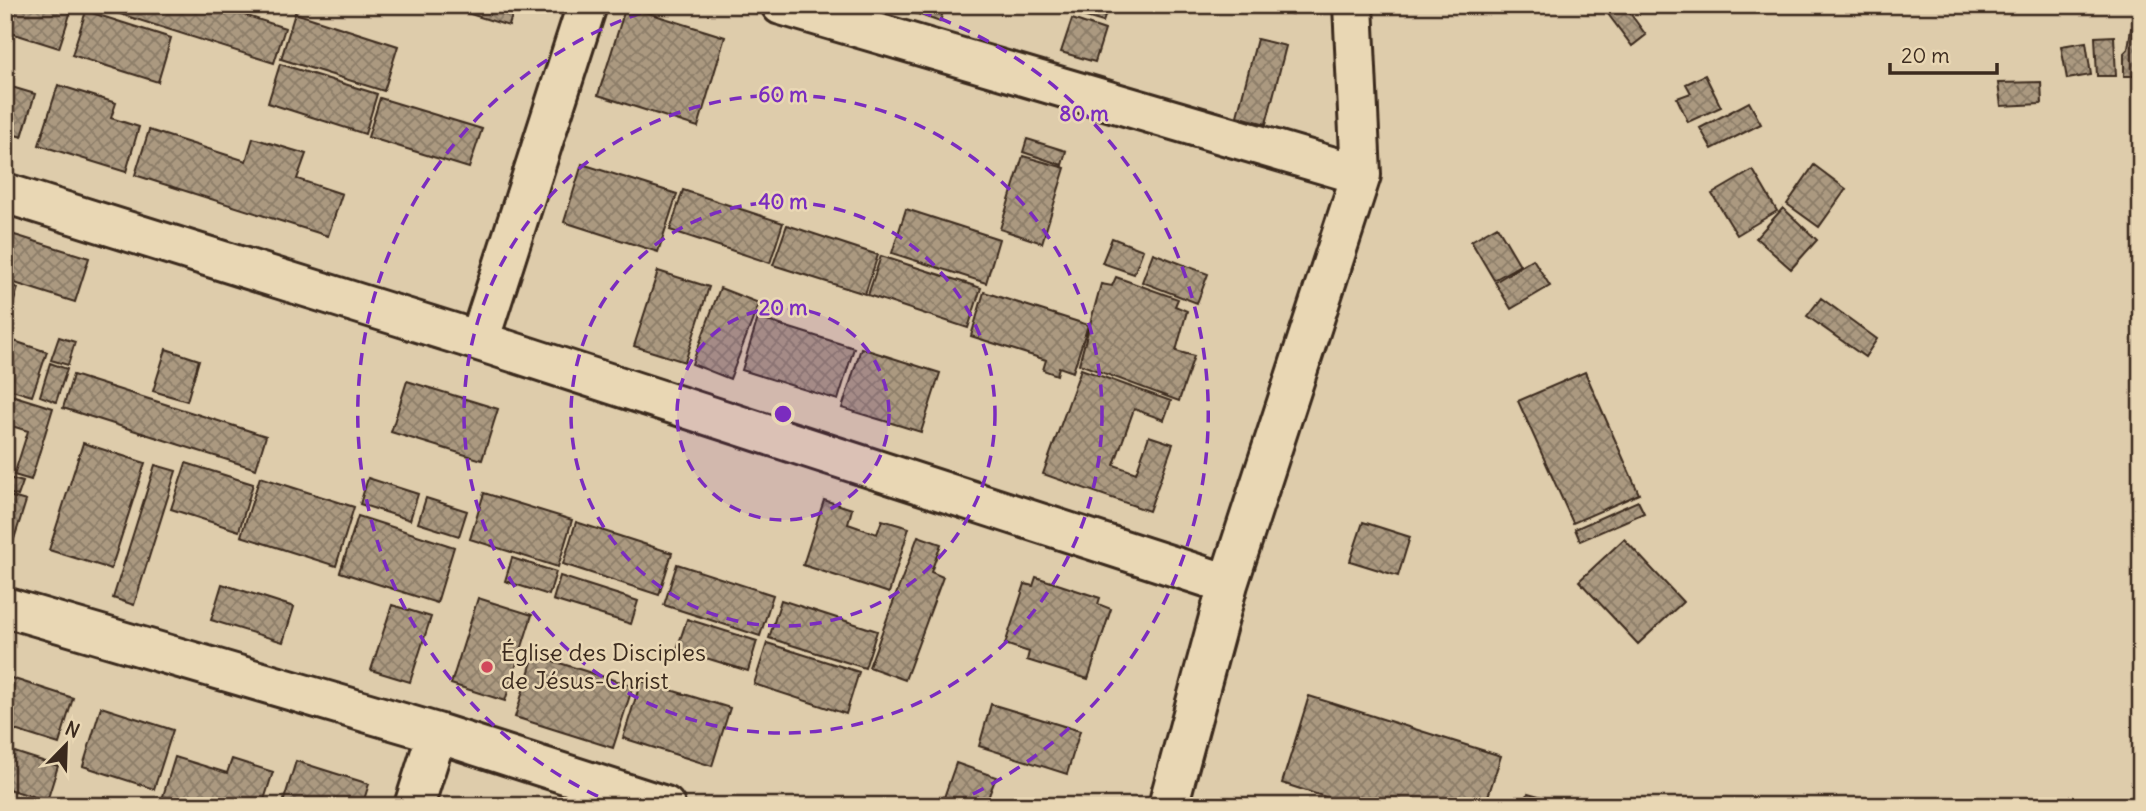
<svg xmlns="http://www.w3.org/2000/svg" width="2146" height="811" font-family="Delius,sans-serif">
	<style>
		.building { fill: url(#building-cross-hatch); stroke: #3b2a1e; stroke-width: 2 }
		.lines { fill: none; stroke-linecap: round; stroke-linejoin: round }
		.minor-casing { stroke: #3b2a1e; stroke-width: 44 }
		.minor { stroke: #e9d7b4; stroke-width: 38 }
		.ring { fill: none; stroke: #7b2cbf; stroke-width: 3.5; stroke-dasharray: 12 9 }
		.poi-dot { fill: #d1495b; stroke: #e9d7b4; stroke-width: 2.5 }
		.labels { text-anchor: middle; stroke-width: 5; stroke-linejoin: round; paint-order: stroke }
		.poi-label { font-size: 24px; fill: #3b2a1e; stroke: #e9d7b4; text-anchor: start }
		.centre { fill: #7b2cbf; stroke: #e9d7b4; stroke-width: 3.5 }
		.ring-label { font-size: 21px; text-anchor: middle; font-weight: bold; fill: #7b2cbf; stroke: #e9d7b4; stroke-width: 5; stroke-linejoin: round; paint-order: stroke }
	</style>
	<defs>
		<pattern id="building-cross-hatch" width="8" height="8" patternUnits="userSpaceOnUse" patternTransform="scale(1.75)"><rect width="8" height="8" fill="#ab9980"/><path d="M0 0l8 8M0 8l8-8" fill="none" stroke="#8c7d68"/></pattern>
	</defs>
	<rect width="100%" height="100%" fill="#deccab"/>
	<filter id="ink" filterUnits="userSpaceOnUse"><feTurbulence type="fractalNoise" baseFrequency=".0143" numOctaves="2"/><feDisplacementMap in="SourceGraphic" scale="14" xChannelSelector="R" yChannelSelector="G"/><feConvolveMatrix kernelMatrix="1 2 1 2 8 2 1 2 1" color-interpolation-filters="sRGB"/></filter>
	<g filter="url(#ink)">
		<!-- building -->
		<path class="building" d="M5,5H73L59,48L5,31Z
			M92,5H213L285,28L274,63Z
			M441,5H515L509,26Z
			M892,5H945L940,22Z
			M1079,5H1109L1103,22L1076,14Z
			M1264,5H1295L1292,14Z
			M1611,5H1624L1646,35L1632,46L1605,10Z
			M626,6L725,37L698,127L598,95Z
			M86,11L171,38L158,82L72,55Z
			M295,13L398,46L384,91L281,59Z
			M1072,19L1105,30L1095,62L1061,52Z
			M2131,28H2141V76H2124V53L2128,49Z
			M2114,36L2116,76H2097L2095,37Z
			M1257,39L1286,46L1266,124L1237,116Z
			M2086,42L2091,75L2067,79L2061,46Z
			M280,64L377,94L365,134L268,103Z
			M1705,75L1721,107L1688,122L1677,98L1691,93L1686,84Z
			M2041,82L2042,103L2041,104L2001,106L1998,83Z
			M5,85L35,94L22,137L5,132Z
			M58,85L116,103L111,118L139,127L126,172L39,145Z
			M380,98L482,129L469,168L368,137Z
			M1749,102L1761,124L1712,149L1700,128Z
			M149,130L246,161L253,138L306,154L297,179L342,194L328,236L135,175Z
			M1027,139L1066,151L1062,165L1023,152Z
			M1023,156L1065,168L1042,243L1000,229Z
			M582,164L677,194L658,252L564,222Z
			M1814,165L1846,189L1819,227L1787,204Z
			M1753,170L1777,211L1737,235L1712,194Z
			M683,190L783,223L770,263L670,230Z
			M1783,208L1817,240L1791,269L1756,238Z
			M906,209L999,239L986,283L892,253Z
			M787,225L878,255L865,294L773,265Z
			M1497,226L1520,265L1494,280L1471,241Z
			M5,232L89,258L75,302L5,280Z
			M1112,238L1143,250L1134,274L1102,263Z
			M1153,253L1208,274L1197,303L1142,282Z
			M881,256L981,288L968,328L868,295Z
			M1533,259L1550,286L1511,309L1495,282Z
			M658,271L709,287L685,362L634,346Z
			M1116,277L1178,299L1175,306L1187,311L1176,351L1194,356L1179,401L1079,364L1101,284L1112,286Z
			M5,284L18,288L5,330Z
			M720,288L759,303L730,379L692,364Z
			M984,292L1088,325L1073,372L1059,367L1057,375L1043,370L1046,360L971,336Z
			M1821,298L1877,339L1865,357L1807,316Z
			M758,318L854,348L838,400L742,370Z
			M59,337L75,342L68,365L51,360Z
			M5,338L47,352L32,396L5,388Z
			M861,348L940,373L921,432L842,408Z
			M166,349L199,360L187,401L153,391Z
			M50,363L67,369L56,402L40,396Z
			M1081,369L1171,401L1164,420L1134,409L1114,465L1136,473L1149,436L1173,444L1149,511L1043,474Z
			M1585,372L1639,494L1573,523L1518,401Z
			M73,375L266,436L256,469L63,408Z
			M407,381L498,409L482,460L391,432Z
			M5,393L53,408L31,480L14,475L28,431L5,424Z
			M83,443L145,463L111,569L49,550Z
			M186,463L253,484L239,531L171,509Z
			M155,465L176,471L134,605L113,598Z
			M5,477L23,482L18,496L5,492Z
			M260,477L354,507L336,566L241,536Z
			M368,478L418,494L410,520L360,504Z
			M484,493L572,520L558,567L470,539Z
			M5,495L26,501L9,555L5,554Z
			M426,498L467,511L459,536L418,523Z
			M824,500L852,509L848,524L877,534L882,520L909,528L889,593L803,565Z
			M1638,501L1644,513L1580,541L1575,529Z
			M358,516L454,547L437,603L340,572Z
			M576,522L672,553L659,595L563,564Z
			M1363,522L1410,537L1398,576L1350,561Z
			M918,536L941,544L931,572L943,577L905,680L869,667Z
			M1624,539L1683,602L1638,644L1579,581Z
			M512,558L556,572L549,595L505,581Z
			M677,564L773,595L760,636L664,605Z
			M560,576L638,601L631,624L553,600Z
			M1036,577L1100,598L1098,604L1111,609L1088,679L1027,660L1029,652L1005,644L1025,584L1033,586Z
			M222,584L294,607L283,642L211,620Z
			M478,598L532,615L505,701L451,684Z
			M781,600L877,631L865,668L769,638Z
			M392,605L431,617L410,682L371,670Z
			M687,619L757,641L748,671L677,649Z
			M767,643L859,672L846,714L754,684Z
			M534,655L633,686L613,748L515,717Z
			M5,676L73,698L59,744L5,727Z
			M641,681L730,708L712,766L623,738Z
			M1309,696L1501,756L1485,806H1353L1282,783Z
			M991,704L1080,731L1067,774L979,746Z
			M101,707L173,730L154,789L83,766Z
			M5,749L58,766L47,801L5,788Z
			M175,757L227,773L232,759L273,772L262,806H160Z
			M296,761L369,784L362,806H291L283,803Z
			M956,763L996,777L985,806H941Z
			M1528,793L1575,806H1524Z
			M551,797L578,806H548Z
			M5,799L26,806H5Z"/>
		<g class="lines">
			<!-- minor casing -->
			<g class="minor-casing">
				<path id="minor" d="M781,5L1361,175
					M5,193L479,341L1228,584
					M479,341L587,5
					M5,607L437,733L665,806
					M414,806L437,733
					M1168,806L1228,584L1361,175L1353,5"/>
			</g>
			<!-- minor -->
			<use href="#minor" class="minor"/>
		</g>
	</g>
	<!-- distance rings -->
	<circle cx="783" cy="414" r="106" fill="#7b2cbf" fill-opacity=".12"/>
	<g class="ring">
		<circle cx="783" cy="414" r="106"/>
		<circle cx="783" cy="414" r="212"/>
		<circle cx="783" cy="414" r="319"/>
		<path d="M617 805A425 425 0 0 1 666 5M900 5A425 425 0 0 1 949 805"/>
	</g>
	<!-- markers -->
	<circle class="poi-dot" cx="487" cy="667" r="7"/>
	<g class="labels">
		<!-- poi labels -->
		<g class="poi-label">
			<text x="501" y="661">Église des Disciples<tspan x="501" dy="28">de Jésus-Christ</tspan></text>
		</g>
	</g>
	<circle cx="783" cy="414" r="10" class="centre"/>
	<g class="ring-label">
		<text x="783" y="102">60 m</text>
		<text x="1084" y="121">80 m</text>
		<text x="783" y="209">40 m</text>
		<text x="783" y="315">20 m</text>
	</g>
	<!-- margin -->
	<rect width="2146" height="811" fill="none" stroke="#e9d7b4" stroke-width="28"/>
	<rect x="14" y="14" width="2118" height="783" fill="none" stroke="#3b2a1e" stroke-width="2.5" filter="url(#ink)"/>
	<!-- north arrow -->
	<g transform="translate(66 745) rotate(23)" stroke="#e9d7b4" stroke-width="5" paint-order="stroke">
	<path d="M0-5L12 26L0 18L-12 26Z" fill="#3b2a1e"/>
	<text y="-10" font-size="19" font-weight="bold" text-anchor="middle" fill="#3b2a1e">N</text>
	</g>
	<!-- scale -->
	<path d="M1890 63v10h107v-10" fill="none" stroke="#3b2a1e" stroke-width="3.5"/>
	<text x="1901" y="63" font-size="21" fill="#3b2a1e" stroke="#e9d7b4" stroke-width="5" paint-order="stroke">20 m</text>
</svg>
